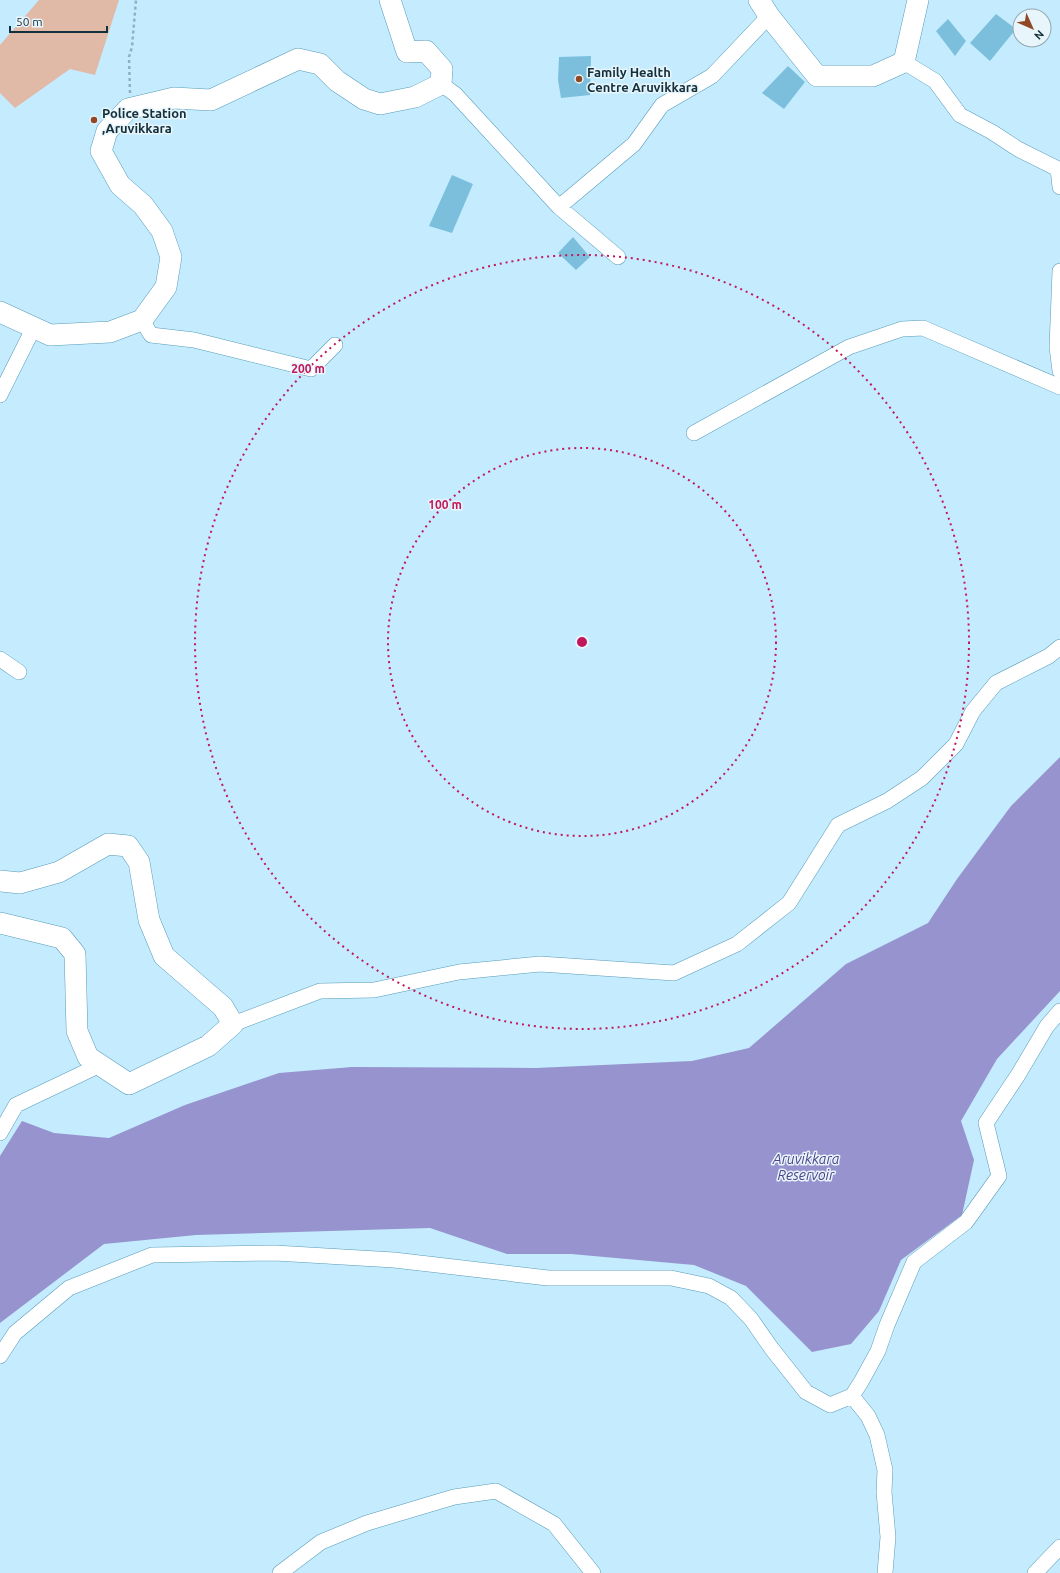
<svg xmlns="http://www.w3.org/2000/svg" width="1060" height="1573" font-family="Ubuntu,sans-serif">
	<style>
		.green { fill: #e1b9a7 }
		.water { fill: #9693ce }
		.building { fill: #7bbfdc }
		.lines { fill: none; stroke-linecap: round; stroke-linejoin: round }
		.street-casing { stroke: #589cb8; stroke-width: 16 }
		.secondary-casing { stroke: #589cb8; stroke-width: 22 }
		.path { stroke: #8db1c2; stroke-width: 2.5; stroke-dasharray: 3 3; stroke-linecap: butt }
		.street { stroke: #fff; stroke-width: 15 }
		.secondary { stroke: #fff; stroke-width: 21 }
		.ring { fill: none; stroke: #c2185b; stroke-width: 2; stroke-dasharray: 2 4 }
		.poi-dot { fill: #904924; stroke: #e8f5fb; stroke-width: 1.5 }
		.labels { text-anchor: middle; stroke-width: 3; stroke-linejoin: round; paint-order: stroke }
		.poi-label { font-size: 13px; font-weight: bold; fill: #122f3b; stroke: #e8f5fb; text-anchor: start }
		.water-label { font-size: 14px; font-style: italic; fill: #4c428a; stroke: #e8f5fb }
		.centre { fill: #c2185b; stroke: #e8f5fb; stroke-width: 2 }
		.ring-label { font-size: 12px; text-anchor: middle; font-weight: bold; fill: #c2185b; stroke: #e8f5fb; stroke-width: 3; stroke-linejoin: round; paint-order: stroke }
	</style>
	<rect width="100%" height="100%" fill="#c4ecfe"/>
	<!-- green -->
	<path class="green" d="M39,0H119L95,75L70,69L15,108L0,93V45Z"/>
	<!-- water -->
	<path class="water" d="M1060,757V991L997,1059L961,1121L974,1160L962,1215L901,1260L879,1311L851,1344L812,1352L746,1286L694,1265L571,1254H507L430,1228L196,1235L104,1244L0,1323V1156L22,1121L54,1133L109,1138L185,1105L279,1073L352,1067L536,1068L692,1061L749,1048L846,964L928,923L957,879L1011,806Z"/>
	<!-- building -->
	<path class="building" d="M996,14L1016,29L990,61L970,43Z
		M948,19L966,41L955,56L936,31Z
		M591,56L590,95L561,98L558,80L559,57Z
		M788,66L805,82L784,109L762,93Z
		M452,175L473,184L452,233L429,226Z
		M573,237L590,257L576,270L558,253Z"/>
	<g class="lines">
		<!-- street casing -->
		<g class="street-casing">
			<path id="street" d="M904,62L935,81L960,115L992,132L1018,149L1058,169L1060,187
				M441,84L455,94L559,207L618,257
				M559,207L634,144L662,105L712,76L769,16
				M142,320L151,335L194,340L311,369L335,345
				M1057,347L1060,271
				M1060,347H1057L1060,371
				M0,395L34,327
				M694,433L849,347L902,329L923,328L1060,387
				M0,659L19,672
				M233,1024L320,991L374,990L459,972L540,964L674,973L737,944L789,903L838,825L887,801L922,778L956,744L973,711L996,683L1049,656L1060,647
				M0,1133L16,1105L100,1065
				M0,1356L15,1333L69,1288L152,1255L275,1253L394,1260L548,1278H671L709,1286L731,1298L751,1319L772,1349L806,1392L830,1405L852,1396L861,1382L878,1351L887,1325L914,1262L966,1222L999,1176L986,1123L1018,1075L1047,1026L1060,1011
				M852,1396L868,1416L877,1435L885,1470L884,1492L888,1537L885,1573
				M280,1573L321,1542L367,1523L454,1497L496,1491L554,1524L593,1573
				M1035,1573L1060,1547"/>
		</g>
		<!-- secondary casing -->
		<g class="secondary-casing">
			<path id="secondary" d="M759,0L769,16L817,76H873L904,62L918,0
				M0,312L50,335L110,332L142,320L166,287L171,257L162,231L143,205L120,185L101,151L107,131L128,109L174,98L211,100L298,59L320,64L337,81L364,99L380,104L415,97L441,84L442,69L426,51L407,52L390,0
				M0,881L20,883L59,872L108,844L128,846L139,862L149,920L164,956L223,1007L233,1024L208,1046L129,1084L88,1057L77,1031L75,954L62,938L0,923"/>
		</g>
		<!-- path -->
		<path class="path" d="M130,93L129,57L132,47L136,0"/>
		<!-- street -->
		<use href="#street" class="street"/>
		<!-- secondary -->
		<use href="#secondary" class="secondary"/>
	</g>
	<!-- distance rings -->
	<g class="ring">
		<circle cx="582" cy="642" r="194"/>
		<circle cx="582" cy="642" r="387"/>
	</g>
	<!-- markers -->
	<g class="poi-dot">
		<circle cx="579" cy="79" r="4"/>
		<circle cx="94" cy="120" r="4"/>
	</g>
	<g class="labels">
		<!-- poi labels -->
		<g class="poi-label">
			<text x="587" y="77">Family Health<tspan x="587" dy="15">Centre Aruvikkara</tspan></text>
			<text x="102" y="118">Police Station<tspan x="102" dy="15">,Aruvikkara</tspan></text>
		</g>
		<!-- water labels -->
		<g class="water-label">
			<text x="806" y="1164">Aruvikkara<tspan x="806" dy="16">Reservoir</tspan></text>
		</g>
	</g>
	<circle cx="582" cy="642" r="6" class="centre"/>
	<g class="ring-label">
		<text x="308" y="373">200 m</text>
		<text x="445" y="509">100 m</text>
	</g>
	<!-- north arrow -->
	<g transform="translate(1032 28) rotate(135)"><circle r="19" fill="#e8f5fb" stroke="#92a6ae"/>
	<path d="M0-3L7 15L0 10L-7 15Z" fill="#904924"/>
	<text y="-6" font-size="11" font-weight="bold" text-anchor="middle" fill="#122f3b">N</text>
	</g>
	<!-- scale -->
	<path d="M10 26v6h97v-6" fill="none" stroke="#122f3b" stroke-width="2"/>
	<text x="16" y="26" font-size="12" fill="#122f3b" stroke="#e8f5fb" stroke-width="3" paint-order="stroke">50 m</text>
</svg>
